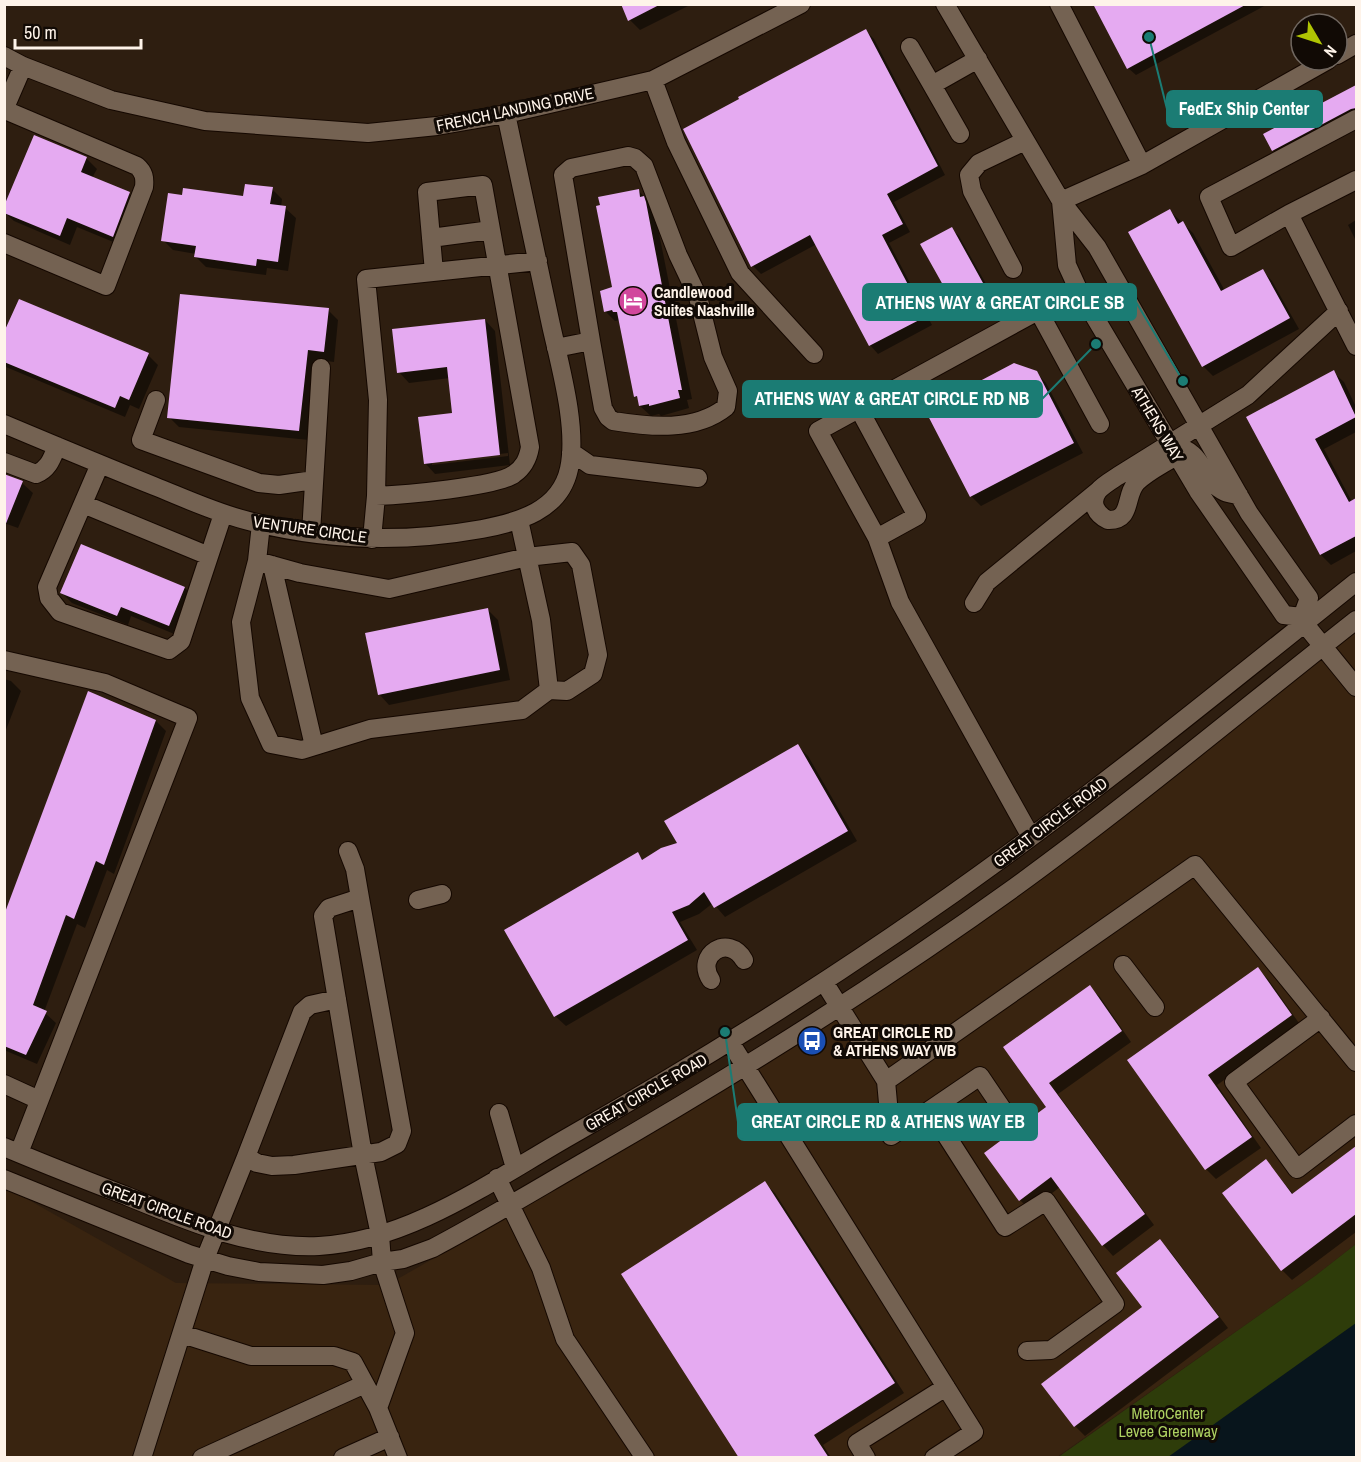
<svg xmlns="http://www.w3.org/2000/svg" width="1361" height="1462" font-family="'Archivo Narrow',sans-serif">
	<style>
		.built { fill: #392410 }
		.green { fill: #2e3c0a }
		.water { fill: #08151c }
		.shadow { fill: #0007; fill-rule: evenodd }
		.building { fill: #e5aaf1 }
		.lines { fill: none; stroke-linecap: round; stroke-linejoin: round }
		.minor-casing { stroke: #150800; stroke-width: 20 }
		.minor { stroke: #746252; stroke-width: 18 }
		.labels { text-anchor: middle; stroke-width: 6; stroke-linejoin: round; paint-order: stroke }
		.street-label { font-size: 16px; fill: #fef3e9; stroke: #110a05 }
		.poi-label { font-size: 16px; font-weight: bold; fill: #fef3e9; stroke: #110a05; text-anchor: start }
		.park-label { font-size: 16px; fill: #add061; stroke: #110a05 }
		.leader { fill: none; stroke: #1b7c74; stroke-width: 2 }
		.callout-dot { fill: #1b7c74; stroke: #110a05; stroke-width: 2 }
		.callout { fill: #1b7c74; stroke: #1b7c74; stroke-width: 2 }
		.callout-label { font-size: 18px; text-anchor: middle; font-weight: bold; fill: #fff }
	</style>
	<rect width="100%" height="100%" fill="#2e1e10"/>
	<!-- built -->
	<path class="built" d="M1356,631V1244L1315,1276L1057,1457H5L4,1186L176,1283L387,1285L601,1163L802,1042L975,927L1140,803Z"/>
	<!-- green -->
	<path class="green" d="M1356,1244V1329L1180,1457L1057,1458L1315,1276Z"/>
	<!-- water -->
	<path class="water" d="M1356,1323V1457H1168Z"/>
	<!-- shadow -->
	<path class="shadow" d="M622,4H692L640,30L630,20Z
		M1095,4H1268L1136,75L1128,68Z
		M866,31L874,39L945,175L894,202L910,232L889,243L932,325L878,354L870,345L817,244L761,274L753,266Z
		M1356,87V117L1281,157L1273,150L1265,134Z
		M86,158L97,169L92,178L129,194L139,204L123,246L77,227L70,245L14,221L4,212Z
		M272,189L282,199L281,207L285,208L296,218L288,271L267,268L266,275L206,267L196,257V254L173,250L163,240L183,196L245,198Z
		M638,190L648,201L655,213L692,399L687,400L689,408L661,416L659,414L651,416L640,406L639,400L636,396L621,320L615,321L605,311L614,288Z
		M1170,211L1193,233L1225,291L1262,270L1272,281L1299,329L1213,376L1203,366Z
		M1356,220V241L1348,225Z
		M951,229L959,236L995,300L966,316L958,309Z
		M328,310L338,320L334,362L318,360L309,440L179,427L169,417Z
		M485,320L495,331L510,465L435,474L425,463L454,414L450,378L409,383L399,372ZM508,453V456L432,465V462Z
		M4,336L148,355L158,365L139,409L130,405L125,417L6,367Z
		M1036,372L1046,383L1083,453L981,506L971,496Z
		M1333,372L1344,382L1356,407V432L1324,449L1352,502L1356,500V551L1331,565L1321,555L1248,417Z
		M22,483L33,493L18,528L4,523Z
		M81,546L185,588L195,598L179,636L131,616L128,625L72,603L62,593Z
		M488,610L498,620L510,680L389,705L379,694Z
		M4,679L11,681L21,691L4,735Z
		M156,721L166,731L114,874L107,870L85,928L77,924L44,1012L56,1023L37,1064L4,1050V919Z
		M798,746L808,756L857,841L725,917L713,903L699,914L680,922L697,950L566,1026L555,1016L638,854L644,861L679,843Z
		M1258,969L1268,979L1301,1026L1217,1085L1261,1148L1216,1179L1206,1169L1129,1060Z
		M1089,987L1100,997L1131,1042L1058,1094L1154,1225L1113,1256L1103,1245L1060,1187L1030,1210L1020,1200L1048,1108L1005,1047Z
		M1356,1148V1232L1292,1280L1282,1270L1266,1161L1294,1195Z
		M765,1183L775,1193L904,1393L823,1445L831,1458H741Z
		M1160,1241L1170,1251L1228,1328L1085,1436L1075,1426L1043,1384L1144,1307Z"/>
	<!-- building -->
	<path class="building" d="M621,4H661L628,21Z
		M1093,4H1247L1127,69Z
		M866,29L938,166L887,194L903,224L882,235L925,317L869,346L810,235L751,267L683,129L739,99L738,97Z
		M1356,85V108L1351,109L1272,151L1263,134Z
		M34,135L87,157L81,172L130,192L113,237L67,218L60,236L4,213V206Z
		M245,184L273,187L270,204L286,206L278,262L257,259L256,266L194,257L196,246L161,241L168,193L182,195L183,188L243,196Z
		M639,189L640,197L644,196L646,202L682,390H678L680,398L649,406V404L639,406L637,396L634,397L617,312H613L612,310L604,312L600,291L612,287L596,206L600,205L598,197Z
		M1170,209L1178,224L1183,221L1221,291L1263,269L1290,318L1202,367L1128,232Z
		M952,227L988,292L957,310L920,244Z
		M180,294L329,308L324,352L308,350L299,431L167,418Z
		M19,299L149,353L129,400L120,396L115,408L4,362V332Z
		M485,319L500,455L424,464L418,417L452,413L447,367L397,373L392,329Z
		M1014,363L1037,371L1074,443L970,497L925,410Z
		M1334,370L1356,417L1315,439L1349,502L1356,498V536L1320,555L1246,417Z
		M4,474L23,481L5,526H4Z
		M81,544L185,587L169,626L121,607L117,616L60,593Z
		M488,608L500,670L378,695L365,633Z
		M88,691L156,720L104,865L96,861L74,919L66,915L33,1005L47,1011L26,1055L4,1046V915Z
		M798,744L848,831L714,908L704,892L689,905L672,912L688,940L554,1017L504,930L638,852L642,860L661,848L677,843L664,821Z
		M1258,967L1292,1015L1208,1075L1252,1137L1205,1170L1127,1060Z
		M1090,985L1122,1031L1049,1083L1145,1214L1102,1246L1051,1177L1019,1201L984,1153L1046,1107L1003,1047Z
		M1356,1146V1214L1281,1271L1222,1193L1266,1159L1292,1194Z
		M765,1181L895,1383L814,1435L829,1458H739L621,1274Z
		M1160,1239L1219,1317L1074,1427L1041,1384L1142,1307L1116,1273Z"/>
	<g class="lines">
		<!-- minor casing -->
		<g class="minor-casing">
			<path id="minor" d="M945,4L1061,201L1097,247L1249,513L1309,598L1302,617L1304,623L1356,687
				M1059,4L1142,165L1061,201
				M910,47L932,85L978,59
				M1337,55L1356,44
				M4,56L23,66L111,100L205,121L368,133L437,126L506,114L653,80L801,4
				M653,80L676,142L740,273L814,354
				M932,85L960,134
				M4,110L23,66
				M1356,119L1209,197L1231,247L1289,214L1356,346
				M1142,165L1328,60
				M1061,201L1067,265L1078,289L1198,491L1284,615L1302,617
				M1289,214L1356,180
				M431,238L491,230
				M4,243L106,286L144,187C145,178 144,172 137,166L5,110
				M1013,269L972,191L969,175L979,163L1025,141
				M1039,312L1100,424
				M556,348L591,341L563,175L571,168L628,156L635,158L644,166L678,255L698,297L713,357L728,391L726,407C695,432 650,427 613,421L608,417L603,408L591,341
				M156,400L141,440L259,483L279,485L314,480
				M859,409L917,516L877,538
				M4,424C54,445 104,466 154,486C184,498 214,512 245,520C323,541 404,543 482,529C518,522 560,511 569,469C578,428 560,366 551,325C536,254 521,184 506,114
				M1170,444C1207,451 1200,481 1225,492C1229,494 1234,494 1239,495
				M571,452L590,465L698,478
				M1177,455C1164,464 1148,471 1137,482C1124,495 1133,521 1108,520C1097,515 1089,503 1098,491C1103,485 1112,480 1118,476L1248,395L1339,311
				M4,462L36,474C49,469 52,458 57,446
				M100,464L47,587L49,598L60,612L169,650L181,641L223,514
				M376,496C402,495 497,487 514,474C524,467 528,459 530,447L483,185L427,192L434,272
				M83,504L209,556
				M261,524L257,561L241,622L250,698L271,744L302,750L370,729L522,710L549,690L541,620L519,520
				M311,533L321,368
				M372,539L376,496L378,400L366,279L538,261
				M257,561L300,573L389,589L527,557L572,552L581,565L598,655L593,674L567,691L549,690
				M272,565L314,746
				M974,603L987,582L1098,491
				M4,660L105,683L188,718L19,1153
				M1031,837L900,602L877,538L818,431L1078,289
				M348,851L355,869L360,898
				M418,900L442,894
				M1123,965L1155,1007
				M711,980C694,955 729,933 744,960
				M824,982L886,1081L1195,865L1356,1062
				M337,999L310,1005L302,1012L246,1157L257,1163L272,1166L294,1165L381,1152L397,1144L402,1131L360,898L329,908L323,916L363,1155L380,1235L382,1262L405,1333L378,1408
				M1321,1018L1234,1082L1297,1169L1356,1124
				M730,1042L974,1432L934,1458
				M886,1081L891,1136L930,1110
				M4,1084L39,1100
				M499,1113L515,1168
				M1009,1119L980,1076L930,1110L1005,1227L1046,1201L1115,1304L1051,1350L1027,1351
				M4,1147C46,1165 88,1181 129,1197C190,1222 252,1249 319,1246C410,1241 493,1180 570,1136C721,1050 868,957 1008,854C1127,767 1241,674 1356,582
				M497,1178L541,1268L565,1339L645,1458
				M4,1179L189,1254L228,1266L259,1272L323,1275L351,1271L382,1262L403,1259L433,1248C486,1220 537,1189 589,1159C735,1075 879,985 1015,887C1132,802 1243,709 1356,620
				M182,1334L251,1356H334L353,1362L378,1408L398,1458
				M142,1458L205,1259L246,1157
				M202,1458L365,1384
				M343,1458L390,1437
				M866,1458L857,1443L946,1387"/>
		</g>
		<!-- minor -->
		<use href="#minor" class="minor"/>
	</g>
	<!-- icons -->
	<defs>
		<g id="hotel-disc" transform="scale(1.5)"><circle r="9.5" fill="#d1479c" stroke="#110a05"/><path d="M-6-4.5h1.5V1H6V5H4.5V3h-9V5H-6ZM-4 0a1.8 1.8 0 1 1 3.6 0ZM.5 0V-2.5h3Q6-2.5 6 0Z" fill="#fff"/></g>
		<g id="bus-disc" transform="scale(1.5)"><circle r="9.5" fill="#1a4fb4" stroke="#110a05"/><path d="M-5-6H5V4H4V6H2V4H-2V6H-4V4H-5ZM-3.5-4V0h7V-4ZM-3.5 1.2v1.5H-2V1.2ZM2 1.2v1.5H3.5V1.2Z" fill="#fff"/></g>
	</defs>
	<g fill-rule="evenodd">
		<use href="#hotel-disc" x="633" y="301"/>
		<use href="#bus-disc" x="812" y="1041"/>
	</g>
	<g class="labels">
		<!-- street labels -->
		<g class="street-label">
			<text transform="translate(515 109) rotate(-12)" y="6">FRENCH LANDING DRIVE</text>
			<text transform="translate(1158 424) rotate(59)" y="6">ATHENS WAY</text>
			<text transform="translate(310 529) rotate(8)" y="6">VENTURE CIRCLE</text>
			<text transform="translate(1050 822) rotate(-37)" y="6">GREAT CIRCLE ROAD</text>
			<text transform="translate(646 1092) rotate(-30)" y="6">GREAT CIRCLE ROAD</text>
			<text transform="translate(167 1210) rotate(20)" y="6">GREAT CIRCLE ROAD</text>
		</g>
		<!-- poi labels -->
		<g class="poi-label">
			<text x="654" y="298">Candlewood<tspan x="654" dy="18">Suites Nashville</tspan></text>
			<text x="833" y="1038">GREAT CIRCLE RD<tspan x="833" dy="18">&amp; ATHENS WAY WB</tspan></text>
		</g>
		<!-- park labels -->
		<g class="park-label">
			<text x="1168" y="1419">MetroCenter<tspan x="1168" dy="18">Levee Greenway</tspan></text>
		</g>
	</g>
	<!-- callouts -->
	<path class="leader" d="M1149 37L1167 109M1183 381L1136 302M1096 344L1042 399M725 1032L738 1122"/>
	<g class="callout-dot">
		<circle cx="1149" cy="37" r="6"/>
		<circle cx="1183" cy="381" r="6"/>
		<circle cx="1096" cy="344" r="6"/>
		<circle cx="725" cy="1032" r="6"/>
	</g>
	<g class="callout">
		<rect x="1167" y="91" width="155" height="36" rx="6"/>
		<rect x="863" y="284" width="273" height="36" rx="6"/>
		<rect x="743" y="381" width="299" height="36" rx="6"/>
		<rect x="738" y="1104" width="299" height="36" rx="6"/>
	</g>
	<g class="callout-label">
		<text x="1244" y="115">FedEx Ship Center</text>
		<text x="1000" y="309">ATHENS WAY &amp; GREAT CIRCLE SB</text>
		<text x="892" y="405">ATHENS WAY &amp; GREAT CIRCLE RD NB</text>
		<text x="888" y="1128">GREAT CIRCLE RD &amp; ATHENS WAY EB</text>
	</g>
	<!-- border -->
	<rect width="1361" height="1462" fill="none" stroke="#fef3e9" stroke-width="12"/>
	<!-- north arrow -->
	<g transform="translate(1319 42) rotate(129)"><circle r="28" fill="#110a05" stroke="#706760" stroke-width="1.5"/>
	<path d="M0-4.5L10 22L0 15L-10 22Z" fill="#b0c503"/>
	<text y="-9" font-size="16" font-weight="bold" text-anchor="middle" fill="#fef3e9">N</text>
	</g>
	<!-- scale -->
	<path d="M15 39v9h126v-9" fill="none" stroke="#fef3e9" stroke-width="3"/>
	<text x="24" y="39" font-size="18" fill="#fef3e9" stroke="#110a05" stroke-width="4.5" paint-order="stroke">50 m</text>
</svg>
